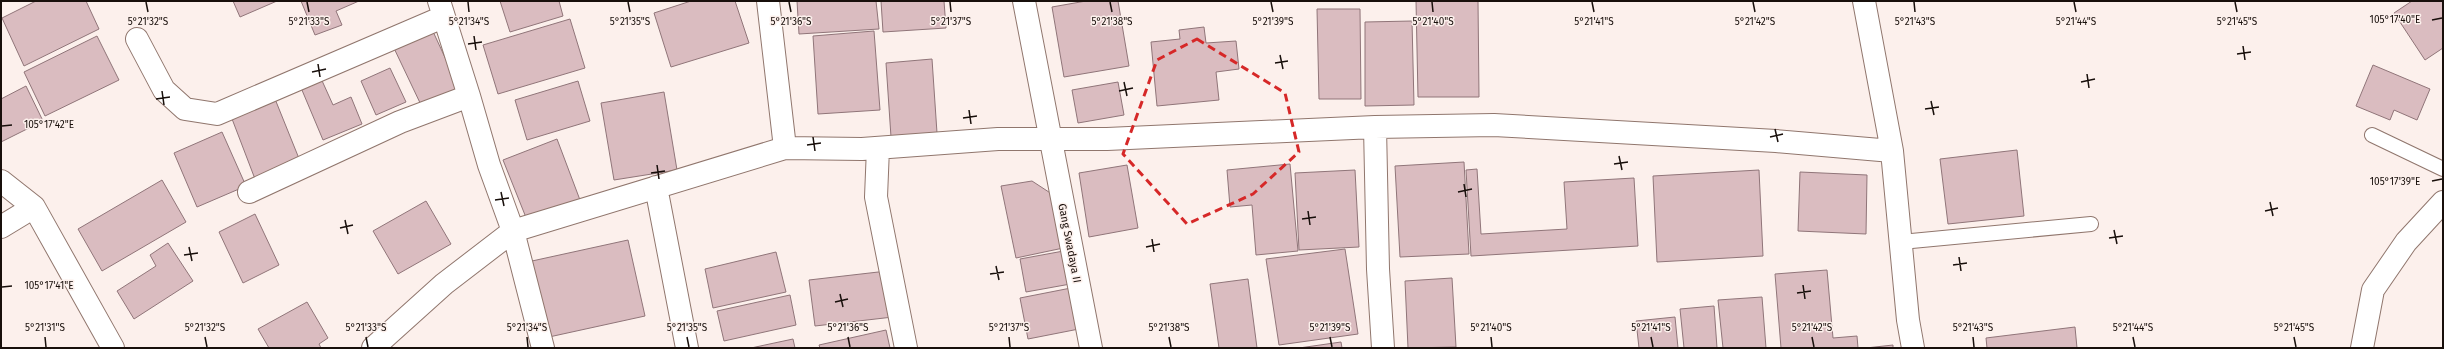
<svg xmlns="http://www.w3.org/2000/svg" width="2444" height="349" font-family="'Fira Sans',sans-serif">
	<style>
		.building { fill: #dabcc0; stroke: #907579 }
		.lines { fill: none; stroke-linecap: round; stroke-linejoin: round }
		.lane-casing { stroke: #90766d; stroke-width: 16 }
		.street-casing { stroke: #90766d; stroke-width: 24 }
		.lane { stroke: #fff; stroke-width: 14 }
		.street { stroke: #fff; stroke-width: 22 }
		.marked { fill: none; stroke: #d62828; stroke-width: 3; stroke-dasharray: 8 5; stroke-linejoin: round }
		.ticks { fill: none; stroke: #180f0b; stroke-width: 1.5 }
		.labels { text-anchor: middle; stroke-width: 3; stroke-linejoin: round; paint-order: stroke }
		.street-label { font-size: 11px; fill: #180f0b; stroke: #fcf0ec }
		.ticks-label { font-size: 10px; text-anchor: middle; fill: #180f0b; stroke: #fcf0ec; stroke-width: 3; stroke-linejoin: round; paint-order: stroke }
	</style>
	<rect width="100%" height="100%" fill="#fcf0ec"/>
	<!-- building -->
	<path class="building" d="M36,1H86L99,29L24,66L2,18Z
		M233,1H277L240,17Z
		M301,1H359L336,11L342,25L315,35Z
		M500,1H559L563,16L510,32Z
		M691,1H735L749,43L671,67L654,13Z
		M797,1H876L879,29L799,34Z
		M881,1H944L946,28L883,32Z
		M1086,1H1118L1129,66L1064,77L1052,7Z
		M1416,1H1478L1479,97H1418Z
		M2412,1H2443V48L2425,60L2394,13Z
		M1317,9H1360L1361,99H1319Z
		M570,19L585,68L498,94L483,45Z
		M1412,21L1414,105L1365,106V22Z
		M430,25L460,90L422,107L392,44Z
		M1204,27L1206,43L1236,41L1239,69L1216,72L1219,100L1157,106L1151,42L1180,39L1179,30Z
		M874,31L880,110L818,114L813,36Z
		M97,36L119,80L45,116L24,72Z
		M932,59L937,133L891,137L886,63Z
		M2373,65L2430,89L2417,120L2394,110L2390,120L2356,106Z
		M390,68L406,102L376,115L361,81Z
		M319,74L333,105L351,97L362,124L323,140L299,83Z
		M578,81L590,121L527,140L515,100Z
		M1118,82L1124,115L1078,123L1072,90Z
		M26,86L43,121L1,142V99Z
		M664,92L677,170L614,180L601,103Z
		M273,94L300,161L255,179L229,111Z
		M222,132L246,186L197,207L174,153Z
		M557,139L580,200L527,220L503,160Z
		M2017,150L2024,216L1948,224L1940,159Z
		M1464,162L1469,254L1400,257L1395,166Z
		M1290,164L1298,251L1256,255L1252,205L1230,207L1227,170Z
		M1127,165L1138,228L1089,237L1079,173Z
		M1477,169L1481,234L1567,229L1564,182L1634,178L1638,246L1471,256L1466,170Z
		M1355,170L1359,247L1299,250L1295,173Z
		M1759,170L1763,256L1657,262L1653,176Z
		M1800,172L1867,175L1866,234L1798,231Z
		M162,180L186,222L102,271L78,229Z
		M1032,181L1058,198L1068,247L1016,258L1001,186Z
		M426,201L451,244L398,274L373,231Z
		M255,214L279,265L243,283L219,232Z
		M628,240L645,316L549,337L532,261Z
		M168,243L193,281L134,319L117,291L156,266L150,255Z
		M1345,249L1358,334L1279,345L1266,259Z
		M1069,250L1076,283L1026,292L1020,259Z
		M776,252L786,292L713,308L705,269Z
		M1827,270L1833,338L1857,336L1858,348H1781L1775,274Z
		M887,271L893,317L815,326L809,280Z
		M1452,278L1456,347L1408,348L1405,281Z
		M1248,279L1257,348H1219L1210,284Z
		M1076,287L1084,328L1028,339L1020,298Z
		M790,295L796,325L724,341L717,311Z
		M1762,297L1766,348H1723L1718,300Z
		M307,302L328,338L319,344L321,348H269L258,329Z
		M1714,306L1717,348H1684L1680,309Z
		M1675,317L1678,348H1639L1636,321Z
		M2075,327L2077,348H1987L1986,338Z
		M886,330L890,348H820L819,345Z
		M793,339L795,348H751Z
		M1341,342L1342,348H1299Z
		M1893,345V348H1866Z"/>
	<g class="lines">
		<!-- lane casing -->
		<g class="lane-casing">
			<path id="lane" d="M2372,135L2443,169
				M1901,242L2091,224"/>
		</g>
		<!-- street casing -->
		<g class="street-casing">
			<path id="street" d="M439,1L469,96L489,165L513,231L543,348
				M768,1L785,148
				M1024,1L1091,348
				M1864,1L1892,151L1908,320L1913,348
				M137,39L164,90L185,109L217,114L443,17
				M1375,127L1378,269L1383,348
				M878,148L876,197L906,348
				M1,181L34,207L113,348
				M656,187L687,348
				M249,192L400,122L469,96
				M1,227L34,207
				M373,348L444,284L513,231L785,148L862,149L998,139H1107L1375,127L1494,125L1776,141L1892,151
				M2362,348L2373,290L2406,242L2443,202"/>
		</g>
		<!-- lane -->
		<use href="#lane" class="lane"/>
		<!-- street -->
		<use href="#street" class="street"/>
	</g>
	<!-- marked area -->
	<path class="marked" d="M1197,39L1285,93L1299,152L1253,194L1187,224L1123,154L1157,60Z"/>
	<!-- ticks -->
	<path class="ticks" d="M146,2L148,12M307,2L309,12M468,2L469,12M628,2L630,12M789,2L791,12M950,2L951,12M1110,2L1112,12M1271,2L1273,12M1432,2L1433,12M1592,2L1594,12M1753,2L1755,12M1914,2L1915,12M2074,2L2076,12M2235,2L2237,12M2432,20L2442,18M474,36L476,50M468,44L482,42M2243,46L2245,60M2237,54L2251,52M1280,55L1283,69M1275,63L1288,61M318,64L320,77M312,72L326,69M2087,74L2089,88M1124,82L1127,96M2081,82L2095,79M162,91L164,105M1119,91L1133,88M156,99L170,97M1931,101L1934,115M1925,109L1939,107M969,110L971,124M963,118L977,116M2,126L12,125M1775,129L1778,142M813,137L815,151M1770,137L1783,134M807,145L821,143M1619,156L1622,170M1614,164L1628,162M657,165L659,179M651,173L665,171M2432,181L2442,179M1464,184L1466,197M501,192L504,206M1458,192L1472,189M495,200L509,198M2270,202L2273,216M1308,211L1310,225M2265,211L2278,208M1302,219L1316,217M345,220L348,234M340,228L353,225M2114,230L2117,244M2109,238L2123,236M1152,239L1154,252M189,247L192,261M1146,247L1160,244M184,255L198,253M1959,257L1961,271M1953,265L1967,263M996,266L999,280M990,274L1004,272M1803,285L1805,299M2,287L12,286M1797,293L1811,291M840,294L843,307M835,302L848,299M45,337L46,347M205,337L207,347M366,337L368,347M527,337L528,347M687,337L689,347M848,337L850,347M1009,337L1010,347M1169,337L1171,347M1330,337L1332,347M1491,337L1492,347M1651,337L1653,347M1812,337L1814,347M1973,337L1974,347M2133,337L2135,347M2294,337L2296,347"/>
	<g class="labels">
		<!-- street labels -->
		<g class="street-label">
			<text transform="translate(1070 243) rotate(79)" y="4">Gang Swadaya II</text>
		</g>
	</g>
	<g class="ticks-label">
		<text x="2395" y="23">105°17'40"E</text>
		<text x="148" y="25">5°21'32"S</text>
		<text x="309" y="25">5°21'33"S</text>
		<text x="630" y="25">5°21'35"S</text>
		<text x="791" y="25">5°21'36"S</text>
		<text x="951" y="25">5°21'37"S</text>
		<text x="1112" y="25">5°21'38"S</text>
		<text x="1273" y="25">5°21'39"S</text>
		<text x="1433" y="25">5°21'40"S</text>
		<text x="1594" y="25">5°21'41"S</text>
		<text x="469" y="25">5°21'34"S</text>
		<text x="1755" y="25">5°21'42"S</text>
		<text x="1915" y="25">5°21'43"S</text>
		<text x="2076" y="25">5°21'44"S</text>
		<text x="2237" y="25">5°21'45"S</text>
		<text x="49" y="128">105°17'42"E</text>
		<text x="2395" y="185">105°17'39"E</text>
		<text x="49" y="289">105°17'41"E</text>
		<text x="45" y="331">5°21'31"S</text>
		<text x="205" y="331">5°21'32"S</text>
		<text x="366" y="331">5°21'33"S</text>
		<text x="527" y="331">5°21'34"S</text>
		<text x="687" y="331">5°21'35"S</text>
		<text x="848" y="331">5°21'36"S</text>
		<text x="1009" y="331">5°21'37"S</text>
		<text x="1169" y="331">5°21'38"S</text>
		<text x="1330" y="331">5°21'39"S</text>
		<text x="1491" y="331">5°21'40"S</text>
		<text x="1651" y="331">5°21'41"S</text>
		<text x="1812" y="331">5°21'42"S</text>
		<text x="1973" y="331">5°21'43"S</text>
		<text x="2133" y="331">5°21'44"S</text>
		<text x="2294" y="331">5°21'45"S</text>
	</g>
	<!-- border -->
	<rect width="2444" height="349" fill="none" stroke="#180f0b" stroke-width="4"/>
</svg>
